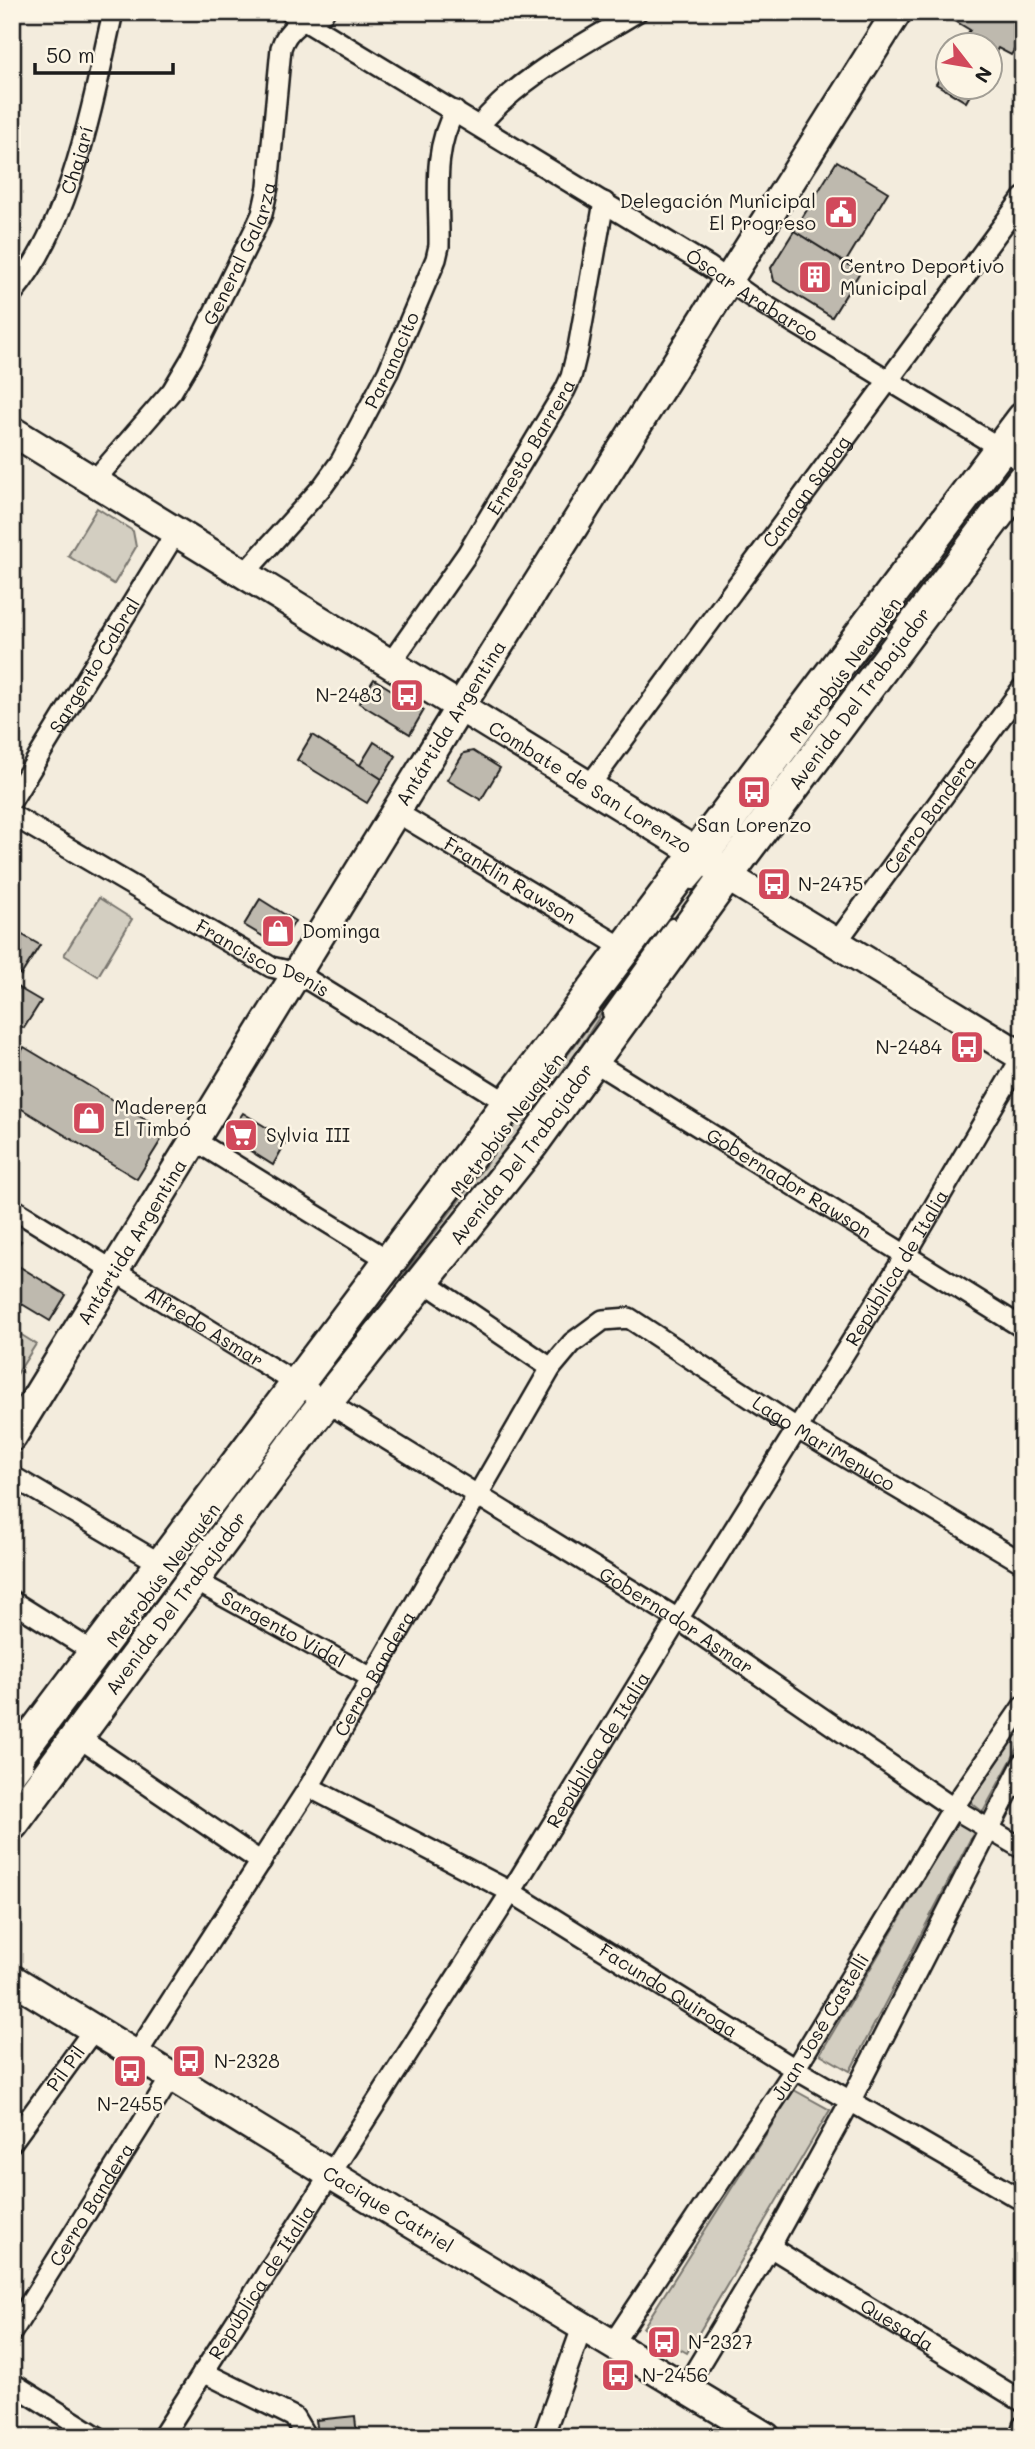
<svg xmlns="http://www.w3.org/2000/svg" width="1035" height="2449" font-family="Mali,sans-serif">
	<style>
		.green { fill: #d3cec1; stroke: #78756e; stroke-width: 2 }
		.building { fill: #beb9ae; stroke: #1c1c1c; stroke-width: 2 }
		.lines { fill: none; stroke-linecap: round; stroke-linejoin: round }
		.lane-casing { stroke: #1c1c1c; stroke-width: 15 }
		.street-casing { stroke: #1c1c1c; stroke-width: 24 }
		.secondary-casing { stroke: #1c1c1c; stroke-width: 33 }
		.primary-casing { stroke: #1c1c1c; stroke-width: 37 }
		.lane { stroke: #fcf5e5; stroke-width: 10 }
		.street { stroke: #fcf5e5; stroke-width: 19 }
		.secondary { stroke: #fcf5e5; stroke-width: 28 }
		.primary { stroke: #fcf5e5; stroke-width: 32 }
		.labels { text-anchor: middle; stroke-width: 5; stroke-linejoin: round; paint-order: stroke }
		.street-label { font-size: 19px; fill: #1c1c1c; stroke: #fcf5e5 }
		.poi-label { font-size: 19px; fill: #1c1c1c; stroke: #fcf5e5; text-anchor: start }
	</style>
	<rect width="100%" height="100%" fill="#f3ecdd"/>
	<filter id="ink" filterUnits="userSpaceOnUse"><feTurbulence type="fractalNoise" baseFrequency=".0143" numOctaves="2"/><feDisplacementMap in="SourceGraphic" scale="14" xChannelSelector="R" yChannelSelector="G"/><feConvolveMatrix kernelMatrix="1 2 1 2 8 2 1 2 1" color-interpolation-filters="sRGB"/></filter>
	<g filter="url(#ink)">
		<!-- green -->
		<path class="green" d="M97,508L133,531L136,547L114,584L68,556Z
			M99,898L132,919L98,976L64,955Z
			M619,986L563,1074L460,1210L395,1286Z
			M12,1329L36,1344L12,1382Z
			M1023,1721V1738L983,1812L969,1801Z
			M958,1820L974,1832L850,2071L820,2054Z
			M794,2090L830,2110L687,2353L643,2328Z"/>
		<!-- building -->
		<path class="building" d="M949,12H1023V36L1011,55L998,48L990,62V46H960L970,30L947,16Z
			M948,66V88H974L966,102L936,84Z
			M837,161L888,192L845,263L794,231Z
			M794,231L860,272L832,317L774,281L771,268Z
			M374,679L424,710L410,734L359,703Z
			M312,735L382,779L367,803L297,760Z
			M374,742L396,756L382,779L360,765Z
			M473,751L500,768L481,800L447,780L464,753Z
			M260,899L295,921L286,936L269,940L244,925Z
			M12,929L40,945L21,975L12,969Z
			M12,984L41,1001L24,1028L12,1021Z
			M24,1047L166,1132L137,1179L12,1103V1067Z
			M243,1113L287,1140L273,1165L236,1142L232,1129Z
			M12,1235L21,1241L12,1255Z
			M12,1262L66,1295L50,1321L12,1298Z
			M355,2416L357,2437H328L327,2433L318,2434L316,2420Z"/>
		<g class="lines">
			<!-- lane casing -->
			<g class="lane-casing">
				<path id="lane" d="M692,884L710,863L824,709
					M608,1014L672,924
					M12,1787L28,1766"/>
			</g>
			<!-- street casing -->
			<g class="street-casing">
				<g id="street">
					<path id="s1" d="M290,12L708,266L750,296L1023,462"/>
					<path d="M479,126C521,75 582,46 637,12"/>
					<path id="s2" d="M12,294C72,223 93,101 113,12"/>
					<path id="s3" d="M94,481L172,391L191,359L256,227L262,214L268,187L281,48C288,26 304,20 324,12"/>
					<path id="s4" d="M244,574L323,486L341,461L388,372L436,259L439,246C440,200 431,152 455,111"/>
					<path id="s5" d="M390,664L467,554L565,390L571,377L578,348L604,202"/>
					<path id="s6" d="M589,786L1023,198"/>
					<path id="s7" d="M12,800L176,532"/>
					<path id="s8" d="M396,812L625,949"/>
					<path id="s9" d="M12,815L271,967L297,973L509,1104"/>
					<path id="s10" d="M836,943L1023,687"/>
					<path id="s11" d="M593,1061L1023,1328"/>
					<path d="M194,1140L390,1261"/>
					<path id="s12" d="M12,1208L678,1619L953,1808L1023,1849"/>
					<path d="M423,1281L551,1368"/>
					<path d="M12,1476L161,1564"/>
					<path id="s13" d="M194,1580L372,1678"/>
					<path d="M12,1601L95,1653"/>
					<path d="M78,1737L261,1862"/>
					<path id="s14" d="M309,1787L511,1892L795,2069L1023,2201"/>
					<path id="s15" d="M136,2055L309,1787L551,1368L572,1343L603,1320L629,1318L798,1429L1023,1563"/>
					<path id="s16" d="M12,2142L94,2029"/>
					<path id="s17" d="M770,2247L1023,2402"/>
					<path id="s18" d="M12,2332L171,2077"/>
					<path id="s19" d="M613,2343L795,2069L953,1808L1023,1706"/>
					<path d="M203,2372L294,2417L306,2437"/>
					<path d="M12,2383L98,2437"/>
					<path d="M685,2388L770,2247L851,2100L1023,1763"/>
					<path id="s20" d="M162,2437L511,1892L678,1619L905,1256L1023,1055"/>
					<path d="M543,2437L583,2325"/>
					<path d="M1019,2437L1023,2426"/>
				</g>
			</g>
			<!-- secondary casing -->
			<g class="secondary-casing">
				<g id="secondary">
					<path id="s21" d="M12,431L696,852L727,876L1023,1057"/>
					<path id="s22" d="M12,1437L460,707L897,12"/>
					<path id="s23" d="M12,1979L330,2174L766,2437"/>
				</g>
			</g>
			<!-- primary casing -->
			<g class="primary-casing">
				<g id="primary">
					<path d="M12,1763L1023,419"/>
					<path id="s24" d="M12,1824L310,1422L531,1145L744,852L1023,480"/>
				</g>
			</g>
			<!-- lane -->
			<use href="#lane" class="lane"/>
			<!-- street -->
			<use href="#street" class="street"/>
			<!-- secondary -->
			<use href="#secondary" class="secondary"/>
			<!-- primary -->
			<use href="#primary" class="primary"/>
		</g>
	</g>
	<!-- icons -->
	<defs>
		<g id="civic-square" transform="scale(1.75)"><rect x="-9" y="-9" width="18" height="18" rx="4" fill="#d1495b" stroke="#fcf5e5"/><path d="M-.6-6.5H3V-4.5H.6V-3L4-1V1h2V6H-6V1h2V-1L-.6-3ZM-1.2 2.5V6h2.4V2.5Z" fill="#fff"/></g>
		<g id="building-square" transform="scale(1.75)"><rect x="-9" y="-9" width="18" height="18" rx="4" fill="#d1495b" stroke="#fcf5e5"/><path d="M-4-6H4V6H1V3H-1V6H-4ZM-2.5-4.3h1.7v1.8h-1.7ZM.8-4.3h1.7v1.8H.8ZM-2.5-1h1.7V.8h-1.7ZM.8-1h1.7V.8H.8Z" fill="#fff"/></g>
		<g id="bus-square" transform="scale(1.75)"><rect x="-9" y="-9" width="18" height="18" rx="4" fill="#d1495b" stroke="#fcf5e5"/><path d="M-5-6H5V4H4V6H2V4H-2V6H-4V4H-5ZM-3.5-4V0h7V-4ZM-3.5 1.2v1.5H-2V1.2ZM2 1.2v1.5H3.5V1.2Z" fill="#fff"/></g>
		<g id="shop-square" transform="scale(1.75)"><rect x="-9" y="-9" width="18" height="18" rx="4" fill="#d1495b" stroke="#fcf5e5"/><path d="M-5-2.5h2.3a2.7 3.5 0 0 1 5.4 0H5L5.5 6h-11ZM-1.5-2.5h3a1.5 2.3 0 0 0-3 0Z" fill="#fff"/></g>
		<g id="supermarket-square" transform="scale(1.75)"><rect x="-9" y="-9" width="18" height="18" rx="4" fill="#d1495b" stroke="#fcf5e5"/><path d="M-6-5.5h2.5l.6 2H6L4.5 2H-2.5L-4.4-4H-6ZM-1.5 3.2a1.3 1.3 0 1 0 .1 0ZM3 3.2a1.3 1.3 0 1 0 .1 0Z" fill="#fff"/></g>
	</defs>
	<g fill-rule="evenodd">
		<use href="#civic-square" x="841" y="212"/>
		<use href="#building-square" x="815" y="277"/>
		<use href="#bus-square" x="407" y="695"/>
		<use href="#bus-square" x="754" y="792"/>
		<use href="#bus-square" x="774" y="884"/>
		<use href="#shop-square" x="278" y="931"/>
		<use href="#bus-square" x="967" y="1047"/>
		<use href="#shop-square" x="89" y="1118"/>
		<use href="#supermarket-square" x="241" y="1135"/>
		<use href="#bus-square" x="189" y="2061"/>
		<use href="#bus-square" x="130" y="2071"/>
		<use href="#bus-square" x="664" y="2342"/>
		<use href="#bus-square" x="618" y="2375"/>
	</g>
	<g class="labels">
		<!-- street labels -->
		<g class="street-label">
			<text dy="7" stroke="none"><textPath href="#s2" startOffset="150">Chajarí</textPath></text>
			<text dy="7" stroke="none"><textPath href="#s3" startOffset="273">General Galarza</textPath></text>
			<text dy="7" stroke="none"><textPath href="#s1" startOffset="542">Óscar Arabarco</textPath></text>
			<text dy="7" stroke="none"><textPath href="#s4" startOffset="262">Paranacito</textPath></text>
			<text dy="7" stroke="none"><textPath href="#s5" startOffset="259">Ernesto Barrera</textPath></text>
			<text dy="7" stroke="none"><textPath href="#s6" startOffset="366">Canaan Sapag</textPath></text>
			<text dy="7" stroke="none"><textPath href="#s7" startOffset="158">Sargento Cabral</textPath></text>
			<text transform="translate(845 670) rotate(-54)" y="7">Metrobús Neuquén</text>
			<text dy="7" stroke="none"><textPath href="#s24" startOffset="1409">Avenida Del Trabajador</textPath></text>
			<text dy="7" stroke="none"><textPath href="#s22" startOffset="838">Antártida Argentina</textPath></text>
			<text dy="7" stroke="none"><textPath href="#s21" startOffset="679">Combate de San Lorenzo</textPath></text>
			<text dy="7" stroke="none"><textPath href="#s10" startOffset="159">Cerro Bandera</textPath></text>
			<text dy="7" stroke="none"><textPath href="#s8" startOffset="133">Franklin Rawson</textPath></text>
			<text dy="7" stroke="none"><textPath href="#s9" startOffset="289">Francisco Denis</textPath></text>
			<text transform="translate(507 1125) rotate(-53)" y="7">Metrobús Neuquén</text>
			<text dy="7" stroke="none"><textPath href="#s24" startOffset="842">Avenida Del Trabajador</textPath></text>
			<text dy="7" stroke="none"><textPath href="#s11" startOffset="231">Gobernador Rawson</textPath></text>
			<text dy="7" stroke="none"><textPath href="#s22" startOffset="229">Antártida Argentina</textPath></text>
			<text dy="7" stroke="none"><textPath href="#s20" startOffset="1381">República de Italia</textPath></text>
			<text dy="7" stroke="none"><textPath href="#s12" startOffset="226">Alfredo Asmar</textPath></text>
			<text dy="7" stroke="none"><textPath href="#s15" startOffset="1132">Lago MariMenuco</textPath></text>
			<text transform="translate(163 1575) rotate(-53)" y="7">Metrobús Neuquén</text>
			<text dy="7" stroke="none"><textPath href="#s24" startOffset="275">Avenida Del Trabajador</textPath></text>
			<text dy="7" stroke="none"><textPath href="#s12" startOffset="782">Gobernador Asmar</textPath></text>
			<text dy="7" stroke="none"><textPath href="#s13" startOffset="102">Sargento Vidal</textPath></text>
			<text dy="7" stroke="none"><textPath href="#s15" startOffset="450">Cerro Bandera</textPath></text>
			<text dy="7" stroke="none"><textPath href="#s20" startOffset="814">República de Italia</textPath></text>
			<text dy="7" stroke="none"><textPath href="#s14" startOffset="413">Facundo Quiroga</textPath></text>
			<text dy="7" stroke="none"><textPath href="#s19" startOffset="378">Juan José Castelli</textPath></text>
			<text dy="7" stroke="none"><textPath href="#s16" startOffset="91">Pil Pil</textPath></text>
			<text dy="7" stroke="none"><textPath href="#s18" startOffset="150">Cerro Bandera</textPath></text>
			<text dy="7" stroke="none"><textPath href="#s23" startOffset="441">Cacique Catriel</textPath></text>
			<text dy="7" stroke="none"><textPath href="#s20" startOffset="184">República de Italia</textPath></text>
			<text dy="7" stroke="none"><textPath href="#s17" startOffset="149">Quesada</textPath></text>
		</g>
		<!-- poi labels -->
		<g class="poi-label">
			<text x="816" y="208" text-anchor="end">Delegación Municipal<tspan x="816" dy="22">El Progreso</tspan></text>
			<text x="840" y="273">Centro Deportivo<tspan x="840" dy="22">Municipal</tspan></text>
			<text x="382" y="702" text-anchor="end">N-2483</text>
			<text x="754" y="832" text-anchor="middle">San Lorenzo</text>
			<text x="798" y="891">N-2475</text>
			<text x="302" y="938">Dominga</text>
			<text x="942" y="1054" text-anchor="end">N-2484</text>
			<text x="114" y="1114">Maderera<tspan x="114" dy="22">El Timbó</tspan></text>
			<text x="266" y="1142">Sylvia III</text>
			<text x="214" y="2068">N-2328</text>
			<text x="130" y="2111" text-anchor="middle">N-2455</text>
			<text x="688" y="2349">N-2327</text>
			<text x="642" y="2382">N-2456</text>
		</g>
	</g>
	<!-- margin -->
	<rect width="1035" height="2449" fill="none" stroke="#fcf5e5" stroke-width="42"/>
	<rect x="21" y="21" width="993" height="2407" fill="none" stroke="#1c1c1c" stroke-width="2.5" filter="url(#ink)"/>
	<!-- north arrow -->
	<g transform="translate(969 66) rotate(121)"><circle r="33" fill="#fcf5e5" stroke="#a29e95" stroke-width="2"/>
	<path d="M0-5L12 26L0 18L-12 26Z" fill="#d1495b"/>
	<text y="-10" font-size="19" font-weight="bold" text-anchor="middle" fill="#1c1c1c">N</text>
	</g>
	<!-- scale -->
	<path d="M35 63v10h138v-10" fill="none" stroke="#1c1c1c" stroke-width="3.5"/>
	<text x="46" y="63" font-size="21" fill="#1c1c1c" stroke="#fcf5e5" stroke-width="5" paint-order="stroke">50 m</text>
</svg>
